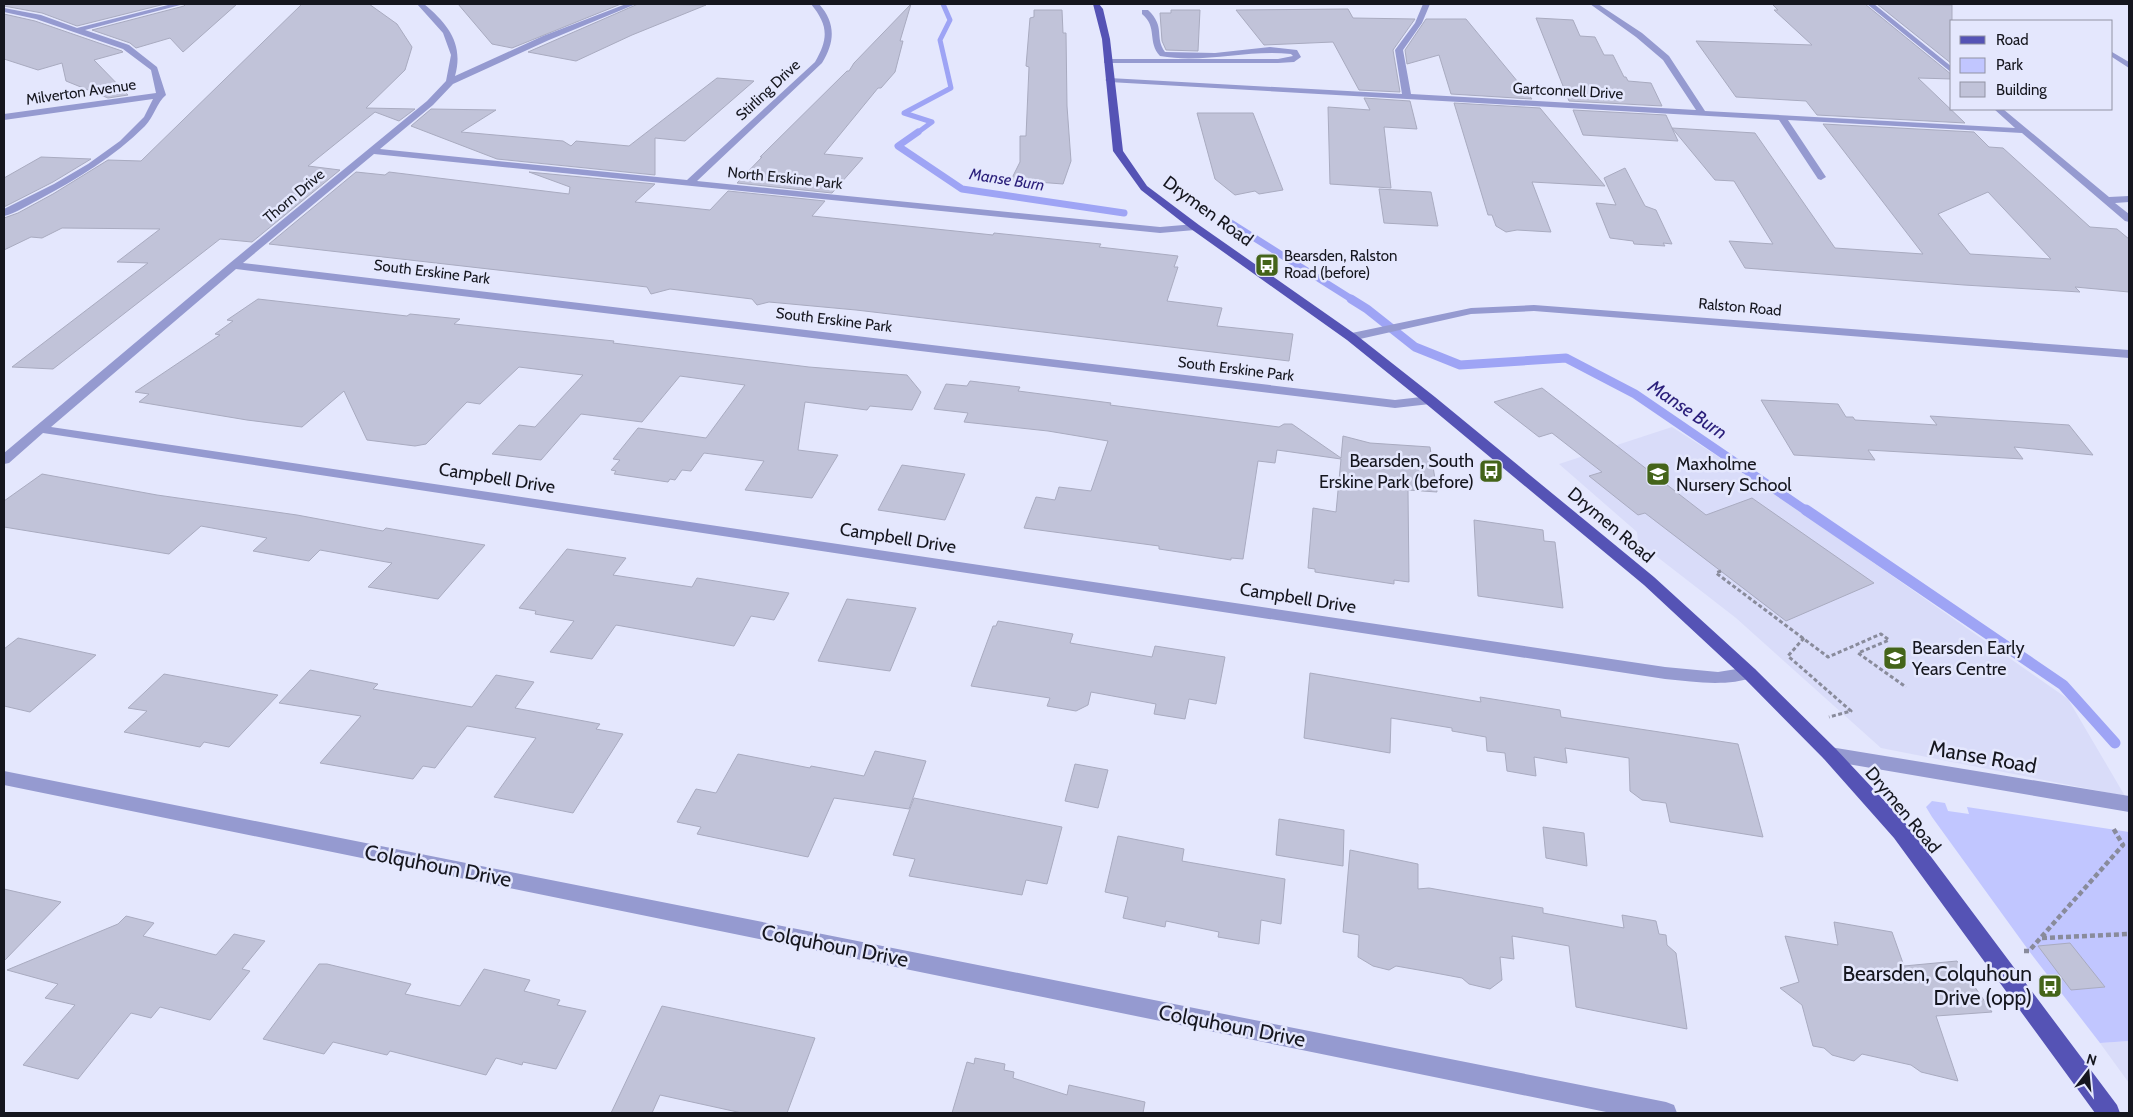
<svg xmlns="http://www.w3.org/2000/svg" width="2133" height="1117" font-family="Cabin,sans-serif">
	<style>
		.built { fill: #d9dcf9 }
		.green { fill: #c1c6ff }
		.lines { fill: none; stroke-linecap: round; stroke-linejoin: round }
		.stream-far3 { stroke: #9ea4f5; stroke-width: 5 }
		.stream-far2 { stroke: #9ea4f5; stroke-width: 7 }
		.stream-far1 { stroke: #9ea4f5; stroke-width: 9 }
		.stream { stroke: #9ea4f5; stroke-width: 11 }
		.building { fill: #c1c3d9; stroke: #a9abc0; fill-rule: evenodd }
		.path-far1 { stroke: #898b9b; stroke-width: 3; stroke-dasharray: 4 2.5; stroke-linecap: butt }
		.path { stroke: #898b9b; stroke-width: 4.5; stroke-dasharray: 5 3; stroke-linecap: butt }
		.minor { fill: #959ad0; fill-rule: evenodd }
		.major { fill: #5553b5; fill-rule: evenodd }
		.labels { text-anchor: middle; stroke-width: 5; stroke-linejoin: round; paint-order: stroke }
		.far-street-label { font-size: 15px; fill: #15161e; stroke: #e4e7fd }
		.far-poi-label { font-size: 15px; fill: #15161e; stroke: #e4e7fd; text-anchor: start }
		.far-water-label { font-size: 16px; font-style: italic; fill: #2a1e7a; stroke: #e4e7fd }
		.street-label { font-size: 18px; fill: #15161e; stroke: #e4e7fd }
		.poi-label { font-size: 18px; fill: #15161e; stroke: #e4e7fd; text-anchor: start }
		.water-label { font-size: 19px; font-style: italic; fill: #2a1e7a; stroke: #e4e7fd }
		.near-street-label { font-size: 21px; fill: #15161e; stroke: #e4e7fd }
		.near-poi-label { font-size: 21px; fill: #15161e; stroke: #e4e7fd; text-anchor: end }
	</style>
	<rect width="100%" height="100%" fill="#e4e7fd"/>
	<!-- built -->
	<path class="built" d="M1672,427L1761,484L2068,699L2125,796L1881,748L1736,618L1638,542L1637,532L1559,464Z
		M2129,1041V1083L2100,1043Z"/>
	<!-- green -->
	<path class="green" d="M1932,801L1945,803L1948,811L1969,814L1967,807L2129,832V1041L2100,1043L2029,951L1932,817L1926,807Z"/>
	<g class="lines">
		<!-- stream-far3 -->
		<path class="stream-far3" d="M917,133L932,122L904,113L951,88L940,40L950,20L943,4"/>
		<!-- stream-far2 -->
		<path class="stream-far2" d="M918,132L898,146L962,189L1124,213
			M1226,220L1353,300"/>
		<!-- stream-far1 -->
		<path class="stream-far1" d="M1351,299L1367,309L1415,347L1460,365L1566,358L1635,394L1808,512"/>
		<!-- stream -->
		<path class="stream" d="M1806,510L2063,685L2115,743"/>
	</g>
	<!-- building -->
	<path class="building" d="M4,4H165L77,26L42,13L4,6Z
		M186,4H237L183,52L170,38L136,48L130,43L92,30L184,6Z
		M302,4H369L397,24L412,47L405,70L366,108L415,109L399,121L375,112L308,166L340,170L252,242L220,239L53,369L12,367L148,263L117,262L160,229L62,228L42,238L31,237L4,250V218L18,213L53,194L108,160L141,161Z
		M458,4H621L512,48L492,44Z
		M638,4L706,5L632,35L576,61L528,52Z
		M911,4L900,41H903L895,72L881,88H878L824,154L863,158L832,193L737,183L762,157H760L847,71H849L854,63Z
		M1772,4H1865L1952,75V79L1918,78L1965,123L1817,115L1806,101L1736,97L1696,41L1812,45L1774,10H1778Z
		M1877,4L1952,5V64Z
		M1348,9L1353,18L1415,19L1393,50L1400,92L1359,90L1333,42L1264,45L1236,10Z
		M1034,10H1062L1063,33H1066L1067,106L1071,161L1063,184L1011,180L1020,162V136H1026L1029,67L1026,66L1030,18L1034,17Z
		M1171,10H1200L1198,51L1166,50L1162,41L1160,13H1171Z
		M4,14L35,21L122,51L123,52L94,60L128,95L108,98L66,81L62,63L38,70L4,59Z
		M1536,18L1573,20L1580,36L1595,37L1604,55H1613L1624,77H1626L1628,81L1651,83L1662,106L1569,101Z
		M1426,19H1466L1532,99L1451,94L1439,55L1407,64L1405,50Z
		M717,78L754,81L685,141L655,138V175L497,159L411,126L431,109L496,110L461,132L563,141L571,146L576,141L629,146Z
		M1364,98L1410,101L1417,129L1384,127L1391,188L1330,184L1328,107L1370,110Z
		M1454,103L1540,108L1605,186L1532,182L1551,232L1517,230L1506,232L1496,226L1492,215H1488Z
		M1573,110L1666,115L1672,128L1755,133L1835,248L1923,254L1823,124L1974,132L1989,147L2003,148L2090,227L2117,229L2129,239V292L2075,287L2080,292L1964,285L1745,268L1729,241L1773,244L1734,181L1715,180L1672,128L1678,141L1583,135ZM1988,192L2051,259L1970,254L1938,214Z
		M1197,113H1253L1283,190L1259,194L1255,191L1235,195L1215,179Z
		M41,157L91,159L53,182L4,207V178Z
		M1625,168L1645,206L1656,210L1672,244L1663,243L1665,246L1634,244L1633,241L1610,238L1596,203L1616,205L1604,178Z
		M356,172L385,175L389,172L569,194L570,187L529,172L655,184L635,202L710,210L728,191L825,201L812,216L993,235L994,233L1101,244L1099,247L1178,256L1174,267H1178L1167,301L1222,308L1217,326L1293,334L1289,361L856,310L769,302L757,305L752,299L670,289L651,294L647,287L269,244Z
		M1379,189L1431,192L1438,226L1384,223Z
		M258,299L407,316L410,314L460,319L454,324L614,341L613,343L809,367L907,375L921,392L912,410L870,406L867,410L805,402L798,450L838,455L812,498L745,490L764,461L704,453L691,471L682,470L675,480L670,479L668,482L614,474L616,471L611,470L620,460L613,459L638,428L706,438L745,385L680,376L642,422L581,414L541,460L492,454L519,425L535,427L583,375L519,367L480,404L467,402L426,444L415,446L367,440L344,391L302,427L247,420L139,402L149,394L135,392L220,335L215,334L233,321L227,320Z
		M970,381L1020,387L1018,391L1111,403L1110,405L1279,427L1284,424H1292L1341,458L1343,436L1370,443L1430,447L1437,492L1408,490L1409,582L1394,580V584L1354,578L1315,572V569L1308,568L1313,508L1336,512L1341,459L1277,450L1275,463L1258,461L1243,559L1231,558V560L1159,549V546L1024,528L1036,497L1055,500L1059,487L1091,491L1108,441L1048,431L964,422L968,413L934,409L946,384L967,386Z
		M1542,388L1706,515L1752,498L1874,583L1786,621L1645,513L1638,515L1589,476L1602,472L1552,433L1539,437L1494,402Z
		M1761,400L1838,404L1846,417H1853L1855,420L1937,425L1930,416L2069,425L2093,455L2014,447L2023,459L1868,450L1875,460L1794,455Z
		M902,465L965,474L945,520L878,510Z
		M42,474L157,495L297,515L383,531L386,528L485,545L438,599L368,587L392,563L320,550L309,561L253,551L267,538L201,526L169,554L4,527V501Z
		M1474,520L1543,530L1544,541L1555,542L1563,608L1478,596Z
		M567,549L626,558L613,575L692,587L697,578L789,593L774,620L751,616L734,646L616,625L592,659L550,652L574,621L535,614L536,611L519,608Z
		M847,599L916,608L890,671L818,661Z
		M998,621L1073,634L1070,643L1152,657L1155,646L1225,657L1216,704L1189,699L1185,719L1154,714L1156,704L1091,692L1088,705L1076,711L1047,706L1050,698L971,686L993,626H996Z
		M18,638L96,655L30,712L4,706V649Z
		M310,670L378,684L373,689L472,707L496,675L534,682L515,708L600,724L596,729L623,734L573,813L494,797L536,738L467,726L435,768L423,766L413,779L320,763L361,716L279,703Z
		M1310,673L1481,702L1480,697L1560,710L1561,717L1738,744L1763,837L1670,822L1666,803L1642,800L1630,791L1629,758L1565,748L1567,763L1534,757L1536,776L1507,771L1505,753L1487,751L1486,737L1452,731V728L1391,718L1390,753L1304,738Z
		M164,674L229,686L278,695L229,747L204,742L200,747L124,732L147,711L128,708Z
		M875,751L926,761L909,809L834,798L808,857L697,834L701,827L677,822L696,789L716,793L738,754L810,768L811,766L864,776Z
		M1075,764L1108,770L1098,808L1065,801Z
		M914,798L1062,827L1047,884L1026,880L1022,895L909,876L915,859L893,855Z
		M1279,819L1344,830L1343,866L1276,855Z
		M1543,827L1584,833L1587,866L1546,858Z
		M1118,836L1184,849L1182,861L1285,879L1281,924L1261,920L1259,944L1218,937L1219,932L1166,921L1165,927L1123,918L1128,897L1105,892Z
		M1350,850L1418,864V889L1429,888L1543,908V913L1624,928L1622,915L1656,921L1659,934L1666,935L1667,945L1676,953L1687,1029L1576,1007L1569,946L1512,936L1514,959L1500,957L1502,980L1490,989L1469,984L1462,978L1430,972L1396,966L1389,970L1373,966L1358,957L1359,935L1343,932Z
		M4,889L61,902L4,961Z
		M126,916L154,923L143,936L216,955L234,934L265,941L242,969L250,971L210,1020L160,1007L151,1018L131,1013L78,1079L23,1065L75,1005L45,998L58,984L7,970L118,924Z
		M1834,922L1892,932L1904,966L1957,961L1992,1012L1936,1016L1958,1081L1921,1072L1911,1065L1862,1054L1854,1061L1832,1055L1824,1048L1813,1046L1802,1005L1780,988L1799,982L1785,936L1838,945Z
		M2070,943L2105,987L2071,990L2038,946Z
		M319,964H327L411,984L405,994L460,1006L484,969L530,980L524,991L560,1000L557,1005L586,1011L556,1069L523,1062L522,1065L496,1058L486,1075L390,1051L387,1055L333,1042L324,1054L263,1039Z
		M662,1006L815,1038L787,1113H742L660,1095L652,1113H611Z
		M975,1058L1005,1064L1004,1070L1014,1072L1013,1078L1067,1095L1069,1085L1145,1102L1143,1113H952L967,1062L974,1064Z"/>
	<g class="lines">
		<!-- path-far1 -->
		<path class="path-far1" d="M1721,571L1716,573L1828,657L1881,634L1889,640L1858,653L1906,687
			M1804,638L1788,656L1851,711L1829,717"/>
		<!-- path -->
		<path class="path" d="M2042,938L2129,934
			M2024,951H2029L2123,845L2113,828"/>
		<!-- minor -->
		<path class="minor" d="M172,4H184L85,30L129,45L157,67L166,95C157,102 154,117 145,126C114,157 77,179 38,200C28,205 16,213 4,216V209L54,184L88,164L120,141L144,117L153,99L4,120V114L156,93L151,70L123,49L36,19L4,12V8L41,15L77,28Z
			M417,4H424C448,24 464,44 455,76L543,36L626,4H636L549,40L453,84L433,105L380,149L687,180L815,62C829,38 828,25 811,4H819C836,23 835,42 822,63L697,181L1160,227L1195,224L1200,227L1195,230L1160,233L374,154L243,263L1395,400L1430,396L1436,400L1430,404L1395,408L236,269L51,427L1665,667L1718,672L1749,667L1755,669L1757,673L1755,677C1725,687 1696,682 1665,679L43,433L9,463L4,464V453L230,263L427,101L446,81L451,55L443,33Z
			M1423,4H1430L1422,23L1403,50L1411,94L1696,110L1663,60L1636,37L1590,4H1598L1642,33L1669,56L1705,111L2015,128L1994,109H2003L2109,197L2129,196V202L2115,203L2129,214V222L2125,221L2022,133L1788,120L1826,177L1821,180L1818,179L1779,120L1109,82L1105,80L1109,78L1402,94L1395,50L1415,23Z
			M1867,4H1874L1952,67V73Z
			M1142,10H1148C1166,27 1154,37 1165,52L1215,53L1270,47L1297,50L1301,57L1294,62L1278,63H1104V59H1278L1293,56L1291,54C1248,49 1204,64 1160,56C1147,42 1158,27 1142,14Z
			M2112,52L2129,62V68L2112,57Z
			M1534,305L2129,350V358L1534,311L1471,314L1351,341L1345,337L1347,334L1471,308Z
			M1830,747L2129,796V812L1830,761L1824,759L1821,754L1824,749Z
			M4,771L1666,1102L1674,1105L1677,1113H1611L4,785Z"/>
		<!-- major -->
		<path class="major" d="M1093,4H1099L1103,9L1110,39L1123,151L1147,186L1199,225L1355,334L1435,397L1654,577L1755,669L1836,749L1908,826L2117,1105L2120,1113H2095L1894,838L1824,759L1743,677L1644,585L1425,403L1347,340L1191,229L1141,190L1113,151L1102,39Z"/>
	</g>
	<!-- icons -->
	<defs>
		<g id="bus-square" transform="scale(1.25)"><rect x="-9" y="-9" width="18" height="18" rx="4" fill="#44641a" stroke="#e4e7fd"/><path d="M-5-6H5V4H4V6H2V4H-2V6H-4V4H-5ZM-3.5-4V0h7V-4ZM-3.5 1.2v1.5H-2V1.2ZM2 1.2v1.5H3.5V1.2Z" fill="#fff"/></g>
		<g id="school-square" transform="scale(1.25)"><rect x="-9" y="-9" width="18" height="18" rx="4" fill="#44641a" stroke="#e4e7fd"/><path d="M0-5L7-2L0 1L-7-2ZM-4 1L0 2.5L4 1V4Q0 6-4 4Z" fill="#fff"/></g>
	</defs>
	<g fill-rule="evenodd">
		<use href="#bus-square" x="1267" y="265"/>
		<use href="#bus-square" x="1491" y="471"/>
		<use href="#school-square" x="1658" y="474"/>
		<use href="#school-square" x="1895" y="658"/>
		<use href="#bus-square" x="2050" y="986"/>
	</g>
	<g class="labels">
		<!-- far-street labels -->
		<g class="far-street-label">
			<text transform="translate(768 90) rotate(-43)" y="5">Stirling Drive</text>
			<text transform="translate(1568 91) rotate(3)" y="5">Gartconnell Drive</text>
			<text transform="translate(81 92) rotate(-8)" y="5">Milverton Avenue</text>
			<text transform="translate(785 178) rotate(6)" y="5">North Erskine Park</text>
			<text transform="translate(294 196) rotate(-40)" y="5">Thorn Drive</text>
			<text transform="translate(432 272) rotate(7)" y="5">South Erskine Park</text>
			<text transform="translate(1740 307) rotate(5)" y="5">Ralston Road</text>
			<text transform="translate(834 320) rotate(7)" y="5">South Erskine Park</text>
			<text transform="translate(1236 369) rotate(7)" y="5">South Erskine Park</text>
		</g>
		<!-- far-poi labels -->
		<g class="far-poi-label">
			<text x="1284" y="261">Bearsden, Ralston<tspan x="1284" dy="17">Road (before)</tspan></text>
		</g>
		<!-- far-water labels -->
		<g class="far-water-label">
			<text transform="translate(1007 179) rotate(9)" y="6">Manse Burn</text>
		</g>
		<!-- street labels -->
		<g class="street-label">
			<text transform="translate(1208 211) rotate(36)" y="6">Drymen Road</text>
			<text transform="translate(497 478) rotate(9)" y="6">Campbell Drive</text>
			<text transform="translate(1611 525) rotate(40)" y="6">Drymen Road</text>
			<text transform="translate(898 538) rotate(9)" y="6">Campbell Drive</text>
			<text transform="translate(1298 598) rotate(9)" y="6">Campbell Drive</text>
			<text transform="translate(1903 810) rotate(50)" y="6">Drymen Road</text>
		</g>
		<!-- poi labels -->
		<g class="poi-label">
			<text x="1474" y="467" text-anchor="end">Bearsden, South<tspan x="1474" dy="21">Erskine Park (before)</tspan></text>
			<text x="1676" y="470">Maxholme<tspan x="1676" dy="21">Nursery School</tspan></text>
			<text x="1912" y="654">Bearsden Early<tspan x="1912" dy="21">Years Centre</tspan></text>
		</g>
		<!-- water labels -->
		<g class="water-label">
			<text transform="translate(1688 409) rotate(34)" y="7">Manse Burn</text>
		</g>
		<!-- near-street labels -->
		<g class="near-street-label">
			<text transform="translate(1983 757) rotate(10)" y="7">Manse Road</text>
			<text transform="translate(438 866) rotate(11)" y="7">Colquhoun Drive</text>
			<text transform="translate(835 946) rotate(11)" y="7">Colquhoun Drive</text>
			<text transform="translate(1232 1026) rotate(11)" y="7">Colquhoun Drive</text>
		</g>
		<!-- near-poi labels -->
		<g class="near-poi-label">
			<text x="2032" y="981">Bearsden, Colquhoun<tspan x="2032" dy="24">Drive (opp)</tspan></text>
		</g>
	</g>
	<!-- border -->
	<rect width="2133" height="1117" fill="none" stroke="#15161e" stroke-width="10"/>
	<!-- legend -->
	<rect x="1950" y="20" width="162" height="90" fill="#e4e7fd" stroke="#9193a4"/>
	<rect x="1960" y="36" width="25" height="8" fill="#5553b5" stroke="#9193a4"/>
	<text x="1996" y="45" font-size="15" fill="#15161e">Road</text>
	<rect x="1960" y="58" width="25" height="15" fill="#c1c6ff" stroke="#9193a4"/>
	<text x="1996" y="70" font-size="15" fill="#15161e">Park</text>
	<rect x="1960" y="82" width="25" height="15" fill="#c1c3d9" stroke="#9193a4"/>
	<text x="1996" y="95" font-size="15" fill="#15161e">Building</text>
	<!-- north arrow -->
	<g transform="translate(2088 1072) rotate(16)" stroke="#e4e7fd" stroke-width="4" paint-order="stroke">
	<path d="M0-4L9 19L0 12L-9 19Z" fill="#15161e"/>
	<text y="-8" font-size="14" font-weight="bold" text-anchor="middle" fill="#15161e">N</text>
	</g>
</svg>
